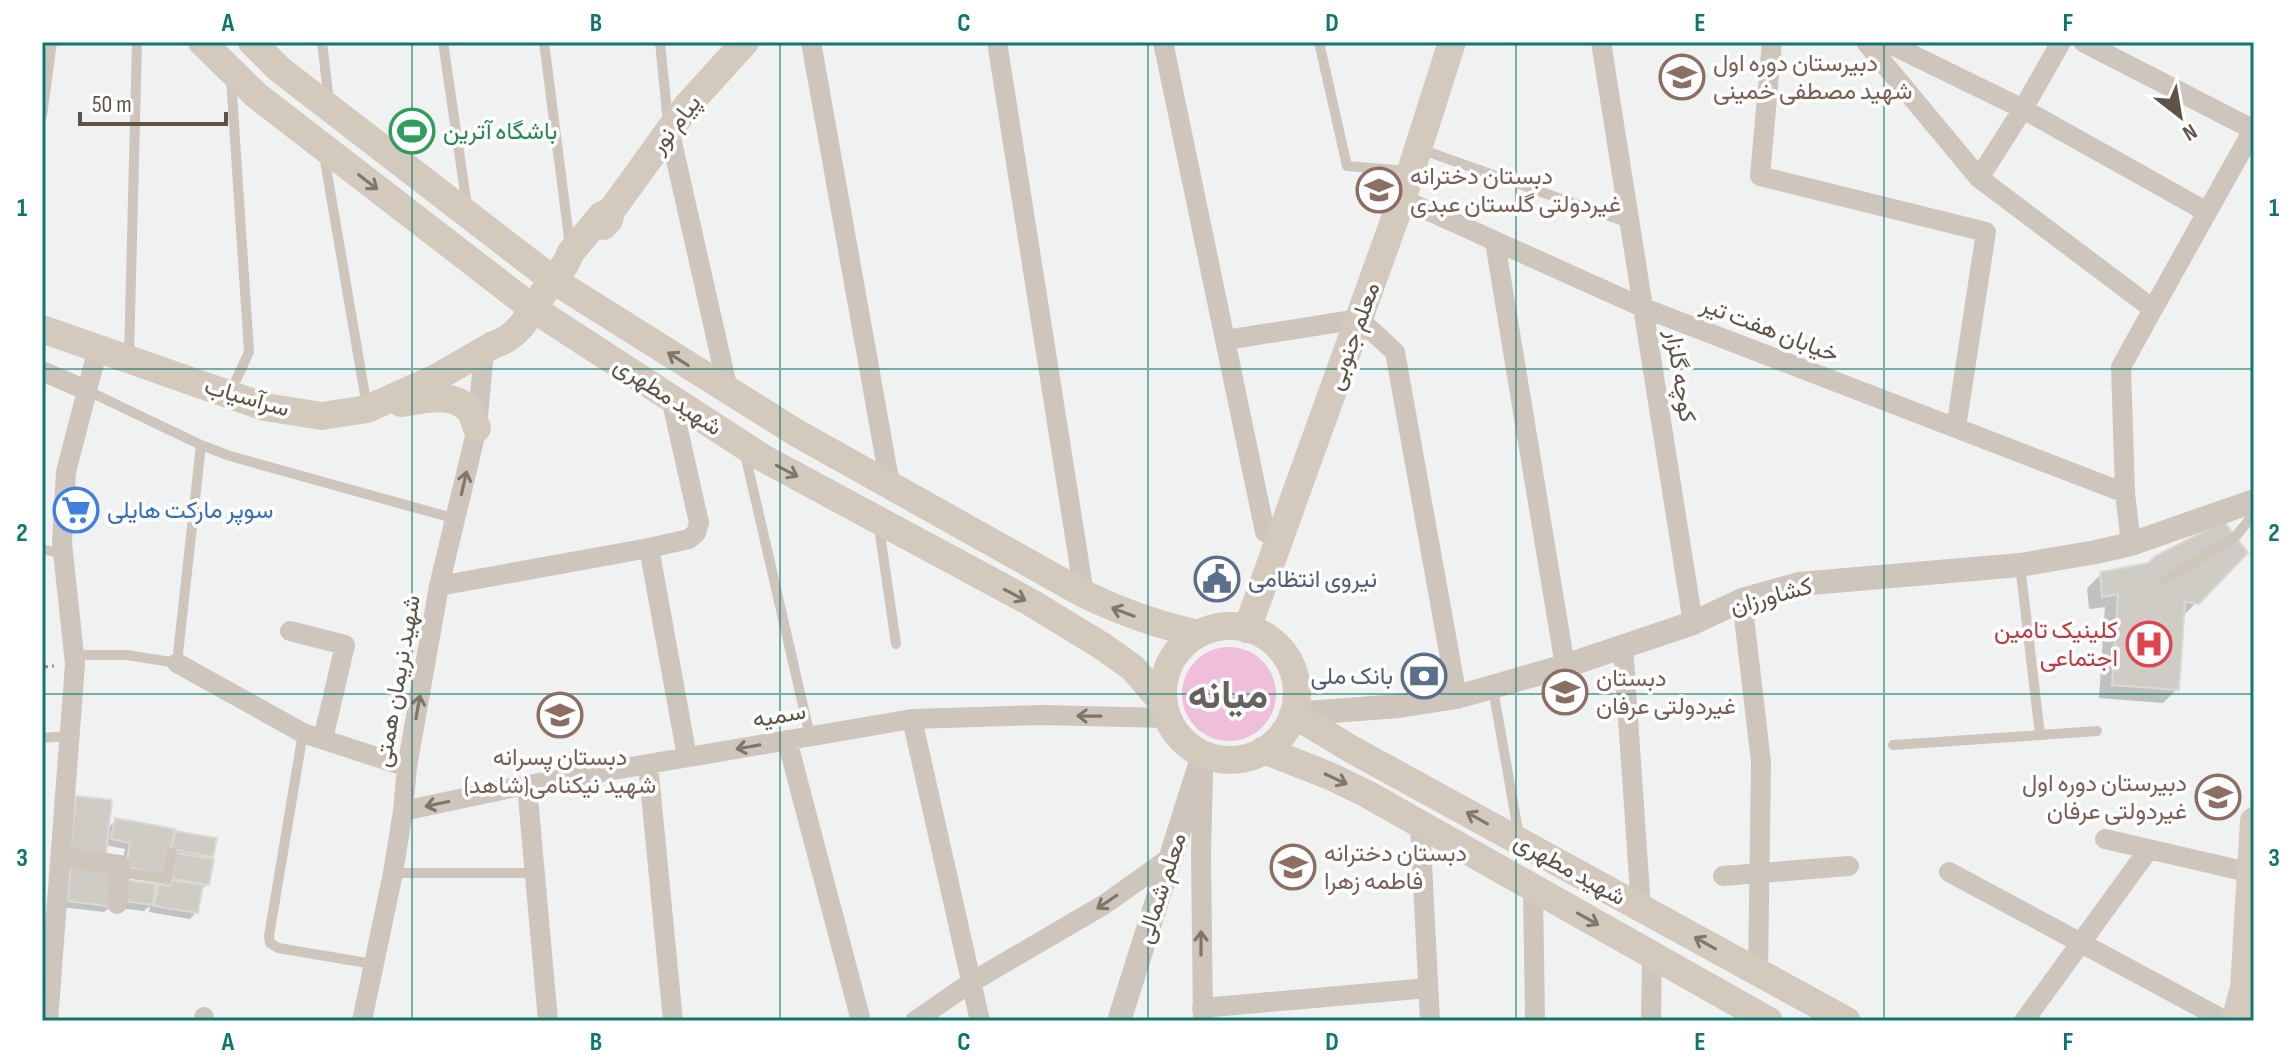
<svg xmlns="http://www.w3.org/2000/svg" width="2296" height="1063" font-family="'Sofia Sans Condensed',Vazirmatn,sans-serif">
	<style>
		.green { fill: #efbeda }
		.shadow { fill: #0003 }
		.building { fill: #cfccc6; stroke: #dbd9d4; stroke-width: 2 }
		.lines { fill: none; stroke-linecap: round; stroke-linejoin: round }
		.path { stroke: #cd769d; stroke-width: 3; stroke-dasharray: 6 4; stroke-linecap: butt }
		.service { stroke: #cec6bd; stroke-width: 10 }
		.minor { stroke: #cec6bd; stroke-width: 20 }
		.tertiary { stroke: #cec6bd; stroke-width: 24 }
		.secondary { stroke: #d3cabd; stroke-width: 28 }
		.oneway { stroke: #80776a }
		.oneway2 { stroke: #7f766a }
		.grid { fill: none; stroke: #0f766e; stroke-width: 2; stroke-opacity: 0.55 }
		.labels { text-anchor: middle; stroke-width: 7; stroke-linejoin: round; paint-order: stroke }
		.education-label { font-size: 24px; fill: #785e54; stroke: #fff; text-anchor: start }
		.street-label { font-size: 24px; fill: #5d5347; stroke: #fff }
		.leisure-label { font-size: 24px; fill: #27864d; stroke: #fff; text-anchor: start }
		.shop-label { font-size: 24px; fill: #366cbe; stroke: #fff; text-anchor: start }
		.service-label { font-size: 24px; fill: #4e5e75; stroke: #fff; text-anchor: start }
		.health-label { font-size: 24px; fill: #be3a42; stroke: #fff; text-anchor: end }
		.town-label { font-size: 40px; font-weight: bold; fill: #65615c; stroke: #fff }
		.neatline { fill: none; stroke: #0f766e; stroke-width: 3 }
		.grid-label { font-size: 26px; text-anchor: middle; font-weight: bold; fill: #0f766e }
	</style>
	<rect width="100%" height="100%" fill="#f0f2f2"/>
	<!-- green -->
	<path class="green" d="M1182 694a47 47 0 1 1 94 0a47 47 0 1 1-94 0Z"/>
	<!-- shadow -->
	<path class="shadow" d="M2246,552L2182,617L2177,689L2163,703L2099,698L2105,607L2089,609L2087,588L2101,574Z
		M76,798L107,829L116,820L215,840L212,856L207,860V884L200,892L196,912L190,919L149,912L150,906L144,911L118,908L120,889L152,892L158,886L166,887L170,862L157,880L120,873L125,849L105,845L64,857L70,805Z
		M72,866L111,906L104,912L61,907L66,873Z"/>
	<!-- building -->
	<path class="building" d="M2224,521L2248,553L2199,604L2185,602L2179,690L2112,685L2118,594L2102,597L2100,572L2148,563L2155,556Z
		M76,796L112,800L106,855L70,851Z
		M115,818L175,829L166,875L126,867L130,843L111,839Z
		M175,831L217,838L213,857L171,849Z
		M176,853L214,859L209,885L172,879Z
		M71,864L117,869L113,907L67,901Z
		M126,880L156,884L153,905L123,901Z
		M172,880L203,885L198,913L154,906L158,884L170,886Z"/>
	<g class="lines">
		<!-- path -->
		<path class="path" d="M42,667L54,666"/>
		<!-- service -->
		<path class="service" d="M322,42L329,102
			M443,42L467,206
			M544,42L570,246
			M660,42L668,123
			M1319,42L1347,166L1409,171
			M42,116L52,42
			M1420,149L1629,223
			M324,155L367,407
			M129,356L137,42
			M86,390L201,445L230,456L456,519
			M230,393L249,352L231,78
			M745,454L810,736
			M879,527L896,644
			M42,549L63,554
			M2165,580L2236,536L2254,514
			M74,655H127L177,663L201,445
			M1493,689L1519,836
			M303,733L269,936L270,943L278,948L373,964
			M2040,735L2097,731
			M42,738L69,736
			M1893,745L2040,735L2020,565
			M119,872L167,879L172,853
			M393,873H536"/>
		<!-- minor -->
		<path class="minor" d="M811,42L890,485
			M997,42L1084,594
			M1163,42L1265,532L1279,540
			M1601,42L1693,623
			M1772,42L1760,176L1986,232L1956,428
			M1866,42L1979,178L2153,309L2121,367L2125,493L2131,544
			M1886,42L2023,109L2207,212
			M2083,42L2254,130
			M669,129L728,390
			M1979,178L2023,109L2061,42
			M1402,199L1644,308L2125,493
			M1495,242L1565,666
			M2153,309L2253,130
			M1226,340L1359,319L1395,352L1457,697
			M42,371L86,390
			M649,548L687,757
			M439,586L649,548L689,539L696,533L699,523L671,398
			M1742,600L1761,762L1758,972
			M290,631L345,645L323,739
			M1623,645L1641,908
			M177,663L303,733L407,767
			M912,719L980,1021
			M787,740L861,1021
			M648,764L673,1021
			M1203,773L1201,854L1203,1021
			M527,786L548,1021
			M403,811L511,788L648,764L912,719L1041,715L1167,718
			M1420,824L1430,1021
			M2105,839L2252,873
			M61,857L120,865L117,904
			M1949,872L2226,1021
			M1723,876L1849,866
			M1533,887L1535,1021
			M1202,1008L1428,988
			M48,1021L75,664L62,543L66,472L98,348
			M204,1021V1017
			M362,1021L393,873L403,811L407,767L439,586L477,428L484,350
			M915,1021L970,983L1105,904L1171,857
			M1651,1021L1652,955
			M2024,1021L2149,849"/>
		<!-- tertiary -->
		<path class="tertiary" d="M1293,714L1399,706L1457,697L1565,666L1693,623L1742,600L1799,584L2020,565L2096,552L2131,544L2254,501
			M1119,1021L1203,755"/>
		<!-- secondary -->
		<path class="secondary" d="M202,42L256,95L532,308L763,458L1030,602L1102,646L1133,668L1164,704
			M252,42L279,69L553,280L795,432L1084,594C1121,612 1158,625 1198,634
			M603,226L609,220L611,211L687,106L745,42
			M42,329L265,407L322,416L367,409L436,378L493,345C508,341 525,326 530,311L566,263L571,252L602,215L611,211
			M401,403C422,400 453,391 469,410C473,414 475,423 477,428
			M1163 693a67 67 0 1 1 134 0a67 67 0 1 1-134 0Z
			M1247,629L1402,199L1452,42
			M1293,714L1351,749L1847,1021
			M1264,750L1330,776L1367,794L1769,1021
			M2235,1021L2244,988L2254,821"/>
	</g>
	<!-- one-way arrows -->
	<defs><path id="oneway-shaft" d="M-6 0H5M1.5-3L5.5 0L1.5 3" fill="none" stroke-width="1.6" stroke-linecap="round" stroke-linejoin="round" transform="scale(2)"/></defs>
	<g class="oneway">
		<use href="#oneway-shaft" transform="translate(368 182) rotate(38)"/>
		<use href="#oneway-shaft" transform="translate(678 359) rotate(-148)"/>
		<use href="#oneway-shaft" transform="translate(787 471) rotate(28)"/>
		<use href="#oneway-shaft" transform="translate(1015 595) rotate(28)"/>
		<use href="#oneway-shaft" transform="translate(1123 612) rotate(-159)"/>
		<use href="#oneway-shaft" transform="translate(1336 779) rotate(25)"/>
		<use href="#oneway-shaft" transform="translate(1477 818) rotate(-151)"/>
		<use href="#oneway-shaft" transform="translate(1588 919) rotate(29)"/>
		<use href="#oneway-shaft" transform="translate(1705 943) rotate(-151)"/>
	</g>
	<g class="oneway2">
		<use href="#oneway-shaft" transform="translate(464 483) rotate(-77)"/>
		<use href="#oneway-shaft" transform="translate(418 707) rotate(-80)"/>
		<use href="#oneway-shaft" transform="translate(1089 716) rotate(-179)"/>
		<use href="#oneway-shaft" transform="translate(748 747) rotate(170)"/>
		<use href="#oneway-shaft" transform="translate(437 804) rotate(168)"/>
		<use href="#oneway-shaft" transform="translate(1107 902) rotate(146)"/>
		<use href="#oneway-shaft" transform="translate(1201 943) rotate(-90)"/>
	</g>
	<!-- grid -->
	<path class="grid" d="M412,42V1021M780,42V1021M1148,42V1021M1516,42V1021M1884,42V1021M42,369H2254M42,694H2254"/>
	<!-- icons -->
	<defs>
		<g id="school-ring" transform="scale(2.3)"><circle r="9.5" fill="#fff" stroke="#8d6e63" stroke-width="1.5"/><path d="M0-5L7-2L0 1L-7-2ZM-4 1L0 2.5L4 1V4Q0 6-4 4Z" fill="#8d6e63"/></g>
		<g id="stadium-ring" transform="scale(2.3)"><circle r="9.5" fill="#fff" stroke="#2e9e5b" stroke-width="1.5"/><path d="M0-5a6.5 5 0 1 0 0 10a6.5 5 0 1 0 0-10ZM-3.5-1.8h7v3.6h-7Z" fill="#2e9e5b"/></g>
		<g id="supermarket-ring" transform="scale(2.3)"><circle r="9.5" fill="#fff" stroke="#3f7fe0" stroke-width="1.5"/><path d="M-6-5.5h2.5l.6 2H6L4.5 2H-2.5L-4.4-4H-6ZM-1.5 3.2a1.3 1.3 0 1 0 .1 0ZM3 3.2a1.3 1.3 0 1 0 .1 0Z" fill="#3f7fe0"/></g>
		<g id="civic-ring" transform="scale(2.3)"><circle r="9.5" fill="#fff" stroke="#5c6f8a" stroke-width="1.5"/><path d="M-.6-6.5H3V-4.5H.6V-3L4-1V1h2V6H-6V1h2V-1L-.6-3ZM-1.2 2.5V6h2.4V2.5Z" fill="#5c6f8a"/></g>
		<g id="hospital-ring" transform="scale(2.3)"><circle r="9.5" fill="#fff" stroke="#e0444e" stroke-width="1.5"/><path d="M-5-5h3v3.5h4V-5h3V5h-3V1.5h-4V5h-3Z" fill="#e0444e"/></g>
		<g id="bank-ring" transform="scale(2.3)"><circle r="9.5" fill="#fff" stroke="#5c6f8a" stroke-width="1.5"/><path d="M-6-4H6V4H-6ZM0-2.3a2.3 2.3 0 1 0 0 4.6a2.3 2.3 0 1 0 0-4.6Z" fill="#5c6f8a"/></g>
	</defs>
	<g fill-rule="evenodd">
		<use href="#school-ring" x="1682" y="77"/>
		<use href="#stadium-ring" x="412" y="131"/>
		<use href="#school-ring" x="1379" y="190"/>
		<use href="#supermarket-ring" x="76" y="510"/>
		<use href="#civic-ring" x="1217" y="579"/>
		<use href="#hospital-ring" x="2149" y="644"/>
		<use href="#bank-ring" x="1424" y="676"/>
		<use href="#school-ring" x="1565" y="692"/>
		<use href="#school-ring" x="560" y="715"/>
		<use href="#school-ring" x="2218" y="797"/>
		<use href="#school-ring" x="1293" y="867"/>
	</g>
	<g class="labels">
		<!-- education labels -->
		<g class="education-label">
			<text x="1713" y="71">دبیرستان دوره اول<tspan x="1713" dy="28">شهید مصطفی خمینی</tspan></text>
			<text x="1410" y="184">دبستان دخترانه<tspan x="1410" dy="28">غیردولتی گلستان عبدی</tspan></text>
			<text x="1596" y="686">دبستان<tspan x="1596" dy="28">غیردولتی عرفان</tspan></text>
			<text x="560" y="765" text-anchor="middle">دبستان پسرانه<tspan x="560" dy="28">شهید نیکنامی(شاهد)</tspan></text>
			<text x="2187" y="791" text-anchor="end">دبیرستان دوره اول<tspan x="2187" dy="28">غیردولتی عرفان</tspan></text>
			<text x="1324" y="861">دبستان دخترانه<tspan x="1324" dy="28">فاطمه زهرا</tspan></text>
		</g>
		<!-- street labels -->
		<g class="street-label">
			<text transform="translate(675 124) rotate(-52)" y="8">پیام نور</text>
			<text transform="translate(1770 329) rotate(21)" y="8">خیابان هفت تیر</text>
			<text transform="translate(1353 336) rotate(-70)" y="8">معلم جنوبی</text>
			<text transform="translate(1681 376) rotate(81)" y="8">کوچه گلزار</text>
			<text transform="translate(668 396) rotate(33)" y="8">شهید مطهری</text>
			<text transform="translate(247 397) rotate(16)" y="8">سرآسیاب</text>
			<text transform="translate(1771 596) rotate(-15)" y="8">کشاورزان</text>
			<text transform="translate(397 681) rotate(-80)" y="8">شهید نریمان همتی</text>
			<text transform="translate(779 715) rotate(-10)" y="8">سمیه</text>
			<text transform="translate(1570 869) rotate(29)" y="8">شهید مطهری</text>
			<text transform="translate(1161 888) rotate(-72)" y="8">معلم شمالی</text>
		</g>
		<!-- leisure labels -->
		<g class="leisure-label">
			<text x="443" y="139">باشگاه آترین</text>
		</g>
		<!-- shop labels -->
		<g class="shop-label">
			<text x="107" y="518">سوپر مارکت هایلی</text>
		</g>
		<!-- service labels -->
		<g class="service-label">
			<text x="1248" y="587">نیروی انتظامی</text>
			<text x="1393" y="684" text-anchor="end">بانک ملی</text>
		</g>
		<!-- health labels -->
		<g class="health-label">
			<text x="2118" y="638">کلینیک تامین<tspan x="2118" dy="28">اجتماعی</tspan></text>
		</g>
		<!-- town labels -->
		<g class="town-label">
			<text x="1228" y="708">میانه</text>
		</g>
	</g>
	<!-- border -->
	<rect width="2296" height="1063" fill="none" stroke="#ffffff" stroke-width="88"/>
	<!-- north arrow -->
	<g transform="translate(2180 116) rotate(149)" stroke="#ffffff" stroke-width="6" paint-order="stroke">
	<path d="M0-6L14 30L0 20L-14 30Z" fill="#5d5347"/>
	<text y="-12" font-size="22" font-weight="bold" text-anchor="middle" fill="#5d5347">N</text>
	</g>
	<!-- scale -->
	<path d="M80 112v12h146v-12" fill="none" stroke="#5d5347" stroke-width="4"/>
	<text x="92" y="112" font-size="24" fill="#5d5347" stroke="#ffffff" stroke-width="6" paint-order="stroke">50 m</text>
	<rect x="44" y="44" width="2208" height="975" class="neatline"/>
	<g class="grid-label">
		<text x="228" y="31">A</text>
		<text x="596" y="31">B</text>
		<text x="964" y="31">C</text>
		<text x="1332" y="31">D</text>
		<text x="1700" y="31">E</text>
		<text x="2068" y="31">F</text>
		<text x="22" y="216">1</text>
		<text x="2274" y="216">1</text>
		<text x="22" y="541">2</text>
		<text x="2274" y="541">2</text>
		<text x="22" y="866">3</text>
		<text x="2274" y="866">3</text>
		<text x="228" y="1050">A</text>
		<text x="596" y="1050">B</text>
		<text x="964" y="1050">C</text>
		<text x="1332" y="1050">D</text>
		<text x="1700" y="1050">E</text>
		<text x="2068" y="1050">F</text>
	</g>
</svg>
